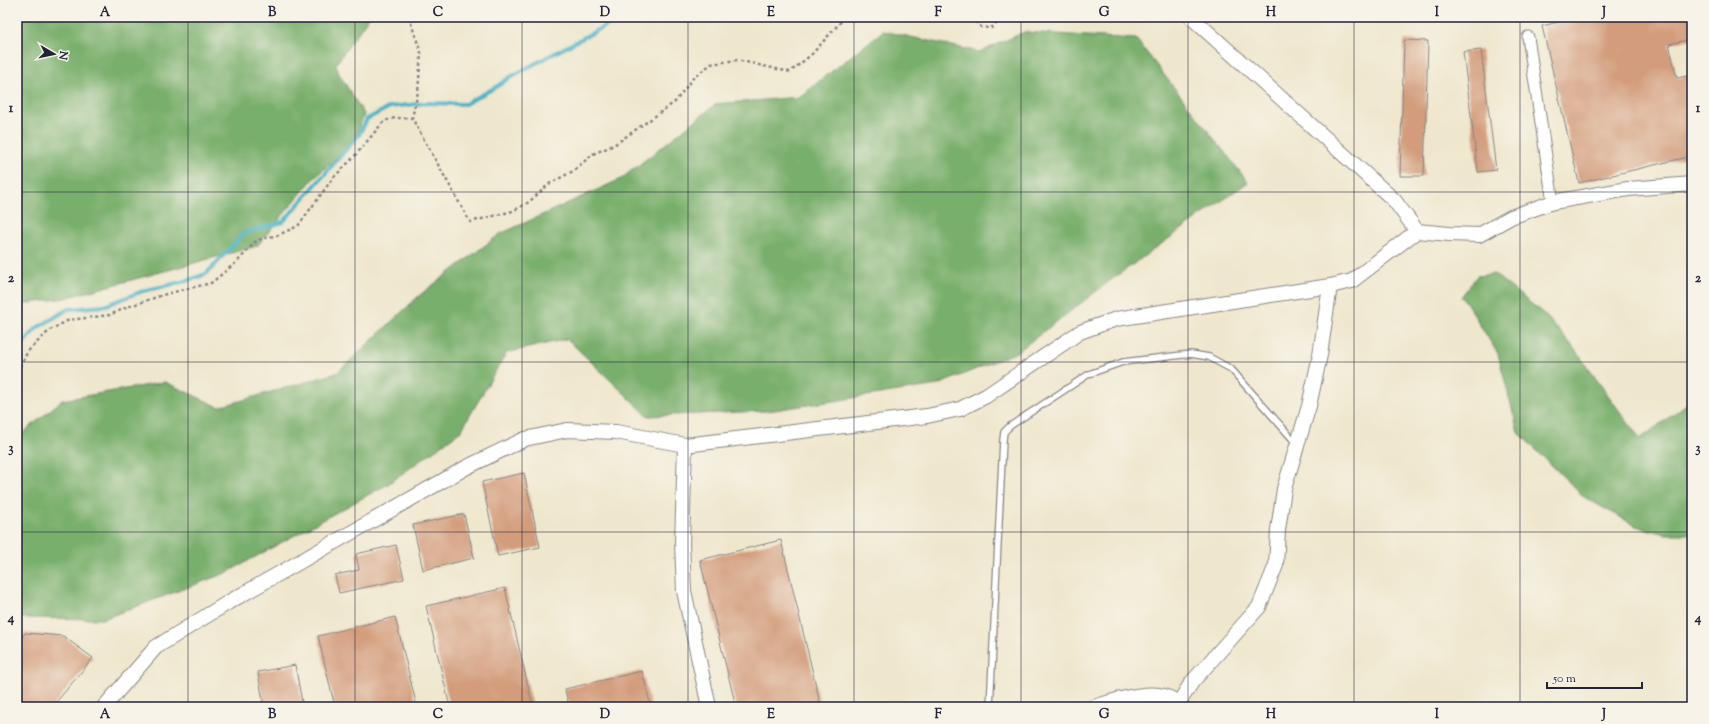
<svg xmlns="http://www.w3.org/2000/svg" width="1709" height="724" font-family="'Sorts Mill Goudy',serif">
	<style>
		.forest { fill: #79af6c; stroke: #4e6854 }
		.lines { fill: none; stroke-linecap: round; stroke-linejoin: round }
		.stream { stroke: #48b2c7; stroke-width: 4 }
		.building { fill: #d39c7c }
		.service-casing { stroke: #888484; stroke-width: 8 }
		.minor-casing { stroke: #888484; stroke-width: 13 }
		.tertiary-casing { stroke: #888484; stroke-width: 16 }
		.path { stroke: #888484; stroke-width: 2.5; stroke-dasharray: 3 3; stroke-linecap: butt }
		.service { stroke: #fff; stroke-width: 5.5 }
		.minor { stroke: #fff; stroke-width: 11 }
		.tertiary { stroke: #fff; stroke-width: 14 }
		.grid { fill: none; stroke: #22223b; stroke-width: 1; stroke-opacity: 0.55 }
		.neatline { fill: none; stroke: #22223b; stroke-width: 1.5 }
		.grid-label { font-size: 13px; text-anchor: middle; font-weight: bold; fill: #22223b }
	</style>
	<rect width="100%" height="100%" fill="#f7f3e8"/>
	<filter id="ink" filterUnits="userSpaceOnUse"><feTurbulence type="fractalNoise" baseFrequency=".025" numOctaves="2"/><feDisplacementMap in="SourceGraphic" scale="8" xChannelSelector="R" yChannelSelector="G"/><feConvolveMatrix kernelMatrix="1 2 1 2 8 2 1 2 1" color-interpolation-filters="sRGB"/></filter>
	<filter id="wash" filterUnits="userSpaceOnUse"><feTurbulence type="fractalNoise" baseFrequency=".012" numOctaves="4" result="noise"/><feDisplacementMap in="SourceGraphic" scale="16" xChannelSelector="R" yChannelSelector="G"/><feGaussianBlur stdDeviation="0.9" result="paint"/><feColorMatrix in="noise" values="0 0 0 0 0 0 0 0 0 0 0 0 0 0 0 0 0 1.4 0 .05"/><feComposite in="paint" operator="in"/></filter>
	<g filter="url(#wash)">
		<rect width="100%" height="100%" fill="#efe7cd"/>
		<!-- forest -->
		<path class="forest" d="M17,17H369L336,64L339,74L364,114L354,142L313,179L257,246L65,298L17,305Z
			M883,31L980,52L1024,32L1136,39L1248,182L1111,280L1017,352L938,385L768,411L648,416L567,339L506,353L461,431L388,484L226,573L103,619L17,618V438L62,400L165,382L219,407L337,373L421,294L500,234L621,179L716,104L799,97Z
			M1494,274L1544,314L1570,343L1640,439L1692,400V534H1665L1636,526L1584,497L1518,432L1498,354L1466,302L1461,297L1477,276Z"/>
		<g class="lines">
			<!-- stream -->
			<path class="stream" d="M17,350L37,328L68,309L104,306L143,291L186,281L206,274L245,233L283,222L359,135L367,119L390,107L427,103L465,104L496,87L512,76L622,17"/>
		</g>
		<g id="blocks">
			<!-- building -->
			<path class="building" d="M1579,17H1692V39L1669,44L1677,78L1692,75V156L1579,183L1542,26Z
				M1404,40L1428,41L1424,176H1400Z
				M1481,50L1496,170L1478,172L1463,52Z
				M524,473L540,547L498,556L482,482Z
				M464,514L474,558L423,570L413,525Z
				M781,540L821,707H736L700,560Z
				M396,545L404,579L339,593L335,575L359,570L356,554Z
				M505,588L533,707H450L426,606Z
				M395,617L417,707H335L318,636Z
				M25,633L63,636L93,658L52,707H17V643Z
				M295,665L303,707H264L258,672Z
				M642,671L651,707H569L565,689Z"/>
		</g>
	</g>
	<g filter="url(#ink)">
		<use href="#blocks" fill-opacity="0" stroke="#888484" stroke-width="1"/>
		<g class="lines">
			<!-- service casing -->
			<g class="service-casing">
				<path id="service" d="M990,707L1003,440L1004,432L1010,426L1089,374L1123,362L1191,354L1209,357L1231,369L1296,443"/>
			</g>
			<!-- minor casing -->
			<g class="minor-casing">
				<path id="minor" d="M1528,37L1553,202"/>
			</g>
			<!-- tertiary casing -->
			<g class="tertiary-casing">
				<path id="tertiary" d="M1191,17L1394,200L1417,231
					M685,445L682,543L684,591L709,707
					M1178,704L1192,682L1259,607L1276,565L1278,530L1284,489L1309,406L1320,355L1330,286
					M104,707L156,647L229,602L467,467L525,439L567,430L616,432L685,445L927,416L960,409L986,396L1080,332L1116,319L1330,286L1352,281L1417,231L1449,234L1479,235L1511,217L1553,202L1628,189L1692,184
					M1094,707C1115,700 1166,683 1179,707"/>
			</g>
			<!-- path -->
			<path class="path" d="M409,17L421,53L418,92L412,118L470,222L513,211L529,202L549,184L573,171L593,154L614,145L675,102L693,78L711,64L737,60L790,72L812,54L845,17
				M971,17L981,27L991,28L1002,17
				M17,372L28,351L50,330L69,320L110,315L127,307L166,294L211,283L238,261L257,240L278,235L298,226L333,178L354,157L384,121L395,118H412"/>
			<!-- service -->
			<use href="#service" class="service"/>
			<!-- minor -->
			<use href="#minor" class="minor"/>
			<!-- tertiary -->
			<use href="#tertiary" class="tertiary"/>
		</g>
	</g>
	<!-- grid -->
	<path class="grid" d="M188,17V707M355,17V707M522,17V707M688,17V707M854,17V707M1021,17V707M1188,17V707M1354,17V707M1520,17V707M17,192H1692M17,362H1692M17,532H1692"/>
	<!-- margin -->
	<rect width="1709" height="724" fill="none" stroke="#f7f3e8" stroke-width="44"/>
	<!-- north arrow -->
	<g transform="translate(54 54) rotate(99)" stroke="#f7f3e8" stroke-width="3" paint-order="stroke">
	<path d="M0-3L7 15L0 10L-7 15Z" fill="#22223b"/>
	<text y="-6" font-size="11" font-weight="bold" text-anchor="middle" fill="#22223b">N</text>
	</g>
	<!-- scale -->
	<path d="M1547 682v6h95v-6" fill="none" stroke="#22223b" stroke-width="2"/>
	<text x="1553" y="682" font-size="12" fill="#22223b" stroke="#f7f3e8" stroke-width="3" paint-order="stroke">50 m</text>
	<rect x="22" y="22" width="1665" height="680" class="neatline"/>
	<g class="grid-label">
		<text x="105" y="16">A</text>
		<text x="272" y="16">B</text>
		<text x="438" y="16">C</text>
		<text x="605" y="16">D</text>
		<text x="771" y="16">E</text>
		<text x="938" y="16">F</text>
		<text x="1104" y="16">G</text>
		<text x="1271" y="16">H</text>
		<text x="1437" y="16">I</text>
		<text x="1604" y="16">J</text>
		<text x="11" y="112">1</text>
		<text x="1698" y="112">1</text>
		<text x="11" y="282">2</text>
		<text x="1698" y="282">2</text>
		<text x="11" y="452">3</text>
		<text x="1698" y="452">3</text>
		<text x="11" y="622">4</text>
		<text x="1698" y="622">4</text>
		<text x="105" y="718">A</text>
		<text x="272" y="718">B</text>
		<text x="438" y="718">C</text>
		<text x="605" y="718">D</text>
		<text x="771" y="718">E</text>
		<text x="938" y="718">F</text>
		<text x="1104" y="718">G</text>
		<text x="1271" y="718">H</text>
		<text x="1437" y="718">I</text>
		<text x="1604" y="718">J</text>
	</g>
</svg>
